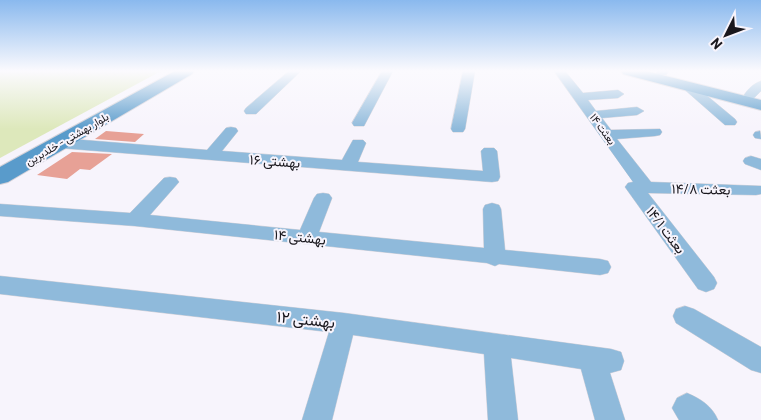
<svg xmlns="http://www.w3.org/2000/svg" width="761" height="420" font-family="Barlow,Vazirmatn,sans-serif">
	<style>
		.green { fill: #dde8bb }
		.building { fill: #e7a196 }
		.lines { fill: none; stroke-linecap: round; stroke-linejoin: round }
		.minor-casing { stroke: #d3d1d8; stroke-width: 1 }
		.secondary-casing { stroke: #d3d1d8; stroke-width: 2 }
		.minor { fill: #8fbadb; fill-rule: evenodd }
		.secondary { fill: #599bcb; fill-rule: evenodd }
		.labels { text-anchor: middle; stroke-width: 4; stroke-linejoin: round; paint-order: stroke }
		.far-street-label { font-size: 11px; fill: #19171d; stroke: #f7f4fc }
		.street-label { font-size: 14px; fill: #19171d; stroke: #f7f4fc }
		.near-street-label { font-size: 16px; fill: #19171d; stroke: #f7f4fc }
	</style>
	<rect width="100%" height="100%" fill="#f7f4fc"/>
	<!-- green -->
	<path class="green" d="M0,71H161L0,158Z"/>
	<!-- building -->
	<path class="building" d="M106,131L144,134L135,142L95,139Z
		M72,152L112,154L90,170L80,169L67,179L37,175Z"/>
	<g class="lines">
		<!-- minor casing -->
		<g class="minor-casing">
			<path id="minor" d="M289,71H301L256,114H246L244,111L246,108Z
				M382,71H393L364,126H354L352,123Z
				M463,71H475L465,129L463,132H453L451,129Z
				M554,71H565L583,93L618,90L624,94L618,98L588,100L596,111L637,107L644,111L637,115L602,118L611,130L660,129L662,132L660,135L655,136L617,139L651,182L761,186V194L756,195L648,193L714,277L717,283L714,289L706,292L698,289L625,187L628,183L633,182Z
				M658,71H669L666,75H658L656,73Z
				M761,81V91L754,98H746L744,95C748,89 754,83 761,81Z
				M689,83L693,84L735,119L737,122L735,125H725L685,90L683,87Z
				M231,127L236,128L238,131L222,151L342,160L353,140H363L366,143L358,162L483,171L481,151L484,148H494L497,151L500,177L498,181L492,182L59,148L54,146L51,143L54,140L59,138L207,150L226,128Z
				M760,131L761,139L755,138L753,135L755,132Z
				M751,156L761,159V170L745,164L743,161L745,158Z
				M170,177L176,178L179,182L150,215L300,230L314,198L317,194L323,193L329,194L332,198L319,232L484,248L483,209L485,205L492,203L499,205L501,209L505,250L600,259L608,261L611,267L608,273L600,275L499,264L495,266L487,263L135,226L0,216V204L130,213L164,178Z
				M0,276L344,313L611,349L621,352L624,361L621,370L610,373L625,420H595L581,369L511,358L518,420H488L484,354L353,335L332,420H302L329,332L0,294Z
				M685,306L694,309L761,347V373L751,370L676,323L673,316L676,309Z
				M687,393C701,399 712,406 718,420H679L672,408L677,398Z"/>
		</g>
		<!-- secondary casing -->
		<g class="secondary-casing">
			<path id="secondary" d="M175,71H194L192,74L8,182L0,184V167Z
				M621,71H646L761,100V110L623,74Z"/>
		</g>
		<!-- minor -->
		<use href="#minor" class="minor"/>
		<!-- secondary -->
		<use href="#secondary" class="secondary"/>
	</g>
	<!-- sky -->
	<linearGradient id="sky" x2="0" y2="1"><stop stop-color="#8ab9ee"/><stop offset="0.55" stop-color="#fbfafe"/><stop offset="1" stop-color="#fbfafe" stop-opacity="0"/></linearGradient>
	<rect width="761" height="129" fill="url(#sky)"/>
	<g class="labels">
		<!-- far-street labels -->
		<g class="far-street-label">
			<text transform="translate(603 129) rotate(54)" y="4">بعثت ۱۴</text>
			<text transform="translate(67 139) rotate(-30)" y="4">بلوار بهشتی - خلدبرین</text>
		</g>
		<!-- street labels -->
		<g class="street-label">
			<text transform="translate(275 161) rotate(4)" y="5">۱۶ بهشتی</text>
			<text transform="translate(701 189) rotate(1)" y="5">۱۴/۸ بعثت</text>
			<text transform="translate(666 230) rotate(53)" y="5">۱۴/۱ بعثت</text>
			<text transform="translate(300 237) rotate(6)" y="5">۱۴ بهشتی</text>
		</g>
		<!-- near-street labels -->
		<g class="near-street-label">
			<text transform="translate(306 319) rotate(6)" y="6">۱۲ بهشتی</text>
		</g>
	</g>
	<!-- north arrow -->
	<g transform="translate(726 35) rotate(228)" stroke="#f7f4fc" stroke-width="4" paint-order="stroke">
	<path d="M0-4L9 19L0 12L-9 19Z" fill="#19171d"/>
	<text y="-8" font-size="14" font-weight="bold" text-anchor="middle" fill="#19171d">N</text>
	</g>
</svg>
